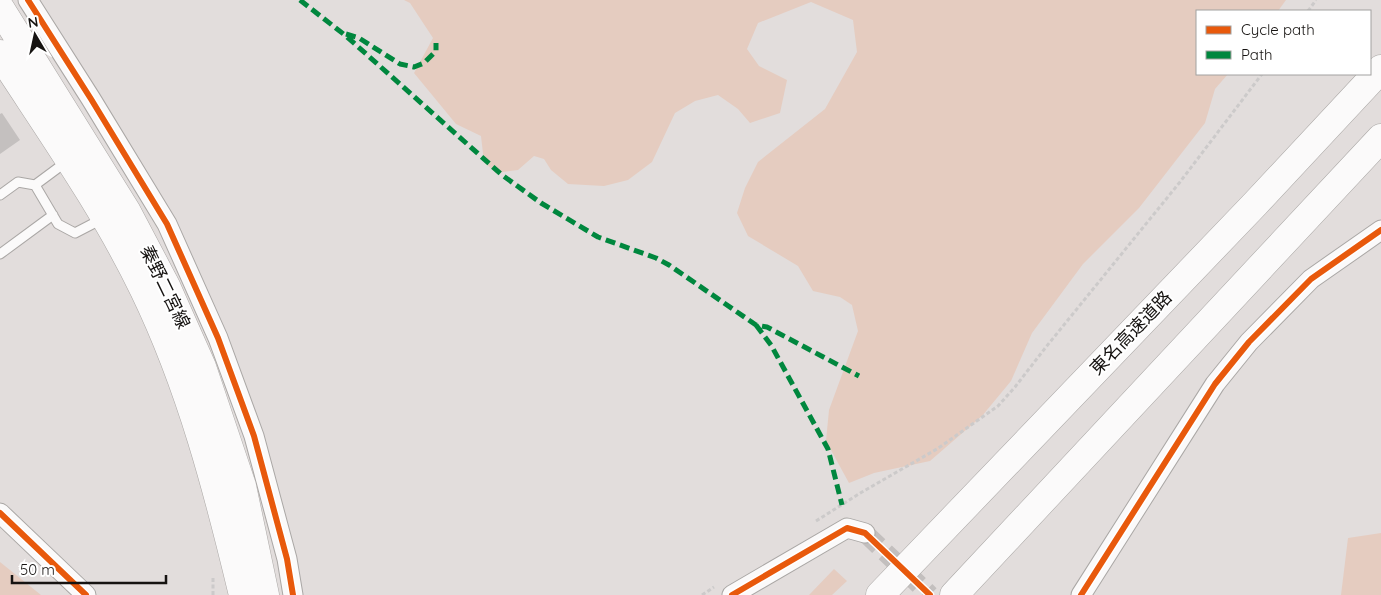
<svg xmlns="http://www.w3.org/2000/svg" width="1381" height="595" font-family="Quicksand,'Noto Sans JP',sans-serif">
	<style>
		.green { fill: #e5ccc0 }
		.building { fill: #c4c0bf }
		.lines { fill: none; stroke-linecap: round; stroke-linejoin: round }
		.minor-tunnel { stroke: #c3bfbe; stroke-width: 19; stroke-dasharray: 19 9; stroke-linecap: butt }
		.service-casing { stroke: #aaa7a5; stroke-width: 11 }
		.minor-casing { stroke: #aaa7a5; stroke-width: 21 }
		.primary-casing { stroke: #aaa7a5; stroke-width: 29 }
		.motorway-casing { stroke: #aaa7a5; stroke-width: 29 }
		.path { stroke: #cccaca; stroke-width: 3; stroke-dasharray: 4 2.5; stroke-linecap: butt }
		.service { stroke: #fbfafa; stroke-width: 9 }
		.minor { stroke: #fbfafa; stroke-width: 19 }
		.primary { stroke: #fbfafa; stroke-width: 28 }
		.motorway { stroke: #fbfafa; stroke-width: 28 }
		.quiet { stroke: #00873e; stroke-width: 5; stroke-dasharray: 10 5; stroke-linecap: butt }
		.cycleway-casing { stroke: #fff; stroke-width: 9 }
		.cycleway { stroke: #e8590c; stroke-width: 6 }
		.labels { text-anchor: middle; stroke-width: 4; stroke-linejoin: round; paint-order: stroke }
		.street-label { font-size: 18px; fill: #161311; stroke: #fff }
	</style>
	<rect width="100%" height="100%" fill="#e2dddc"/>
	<!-- green -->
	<path class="green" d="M404,0H1286L1278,11H1197V74H1228L1215,89L1205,123L1139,208L1083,264L1032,333L1011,381L982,416L930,461L874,473L849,483L826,441L829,410L858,331L852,305L840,297L813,291L798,266L748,236L737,213L745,188L758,162L825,109L857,52L853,20L811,2L758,23L747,49L759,66L787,80L780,113L750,123L738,109L718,95L695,101L675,113L652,162L628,180L604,186L568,184L551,170L544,159L534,156L518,170L496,173L484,162L481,136L456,124L414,73L433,38L410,3Z
		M1381,533V595H1341L1348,538Z
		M0,562L41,595H0Z
		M834,569L847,581L832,595H809Z"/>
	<!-- building -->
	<path class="building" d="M2,113L20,140L0,154V114Z"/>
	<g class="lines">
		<!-- minor-tunnel -->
		<path class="minor-tunnel" d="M865,533L930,595"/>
		<!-- service casing -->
		<g class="service-casing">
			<path id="service" d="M35,185L58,224L75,233L102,219
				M0,195L18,182L35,185L66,162
				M0,254L53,215"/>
		</g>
		<!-- minor casing -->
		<g class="minor-casing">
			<path id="minor" d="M28,0L91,99L167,224L218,338L254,436L287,559L293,595
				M0,513L86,595
				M732,595L847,528L865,533
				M1081,595L1215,384L1249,342L1311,279L1381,230"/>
		</g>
		<!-- primary casing -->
		<g class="primary-casing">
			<path id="primary" d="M0,8L127,212L166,286L202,367L242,486L265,595
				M0,54C50,131 104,207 144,290C191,387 218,491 243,595"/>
		</g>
		<!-- motorway casing -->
		<g class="motorway-casing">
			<path id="motorway" d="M880,595L1255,204L1381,69
				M954,595L1381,138"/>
		</g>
		<!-- path -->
		<path class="path" d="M1308,11L1316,0
			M816,521L862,492L937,449L998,406L1015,387L1046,347L1180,182L1262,74
			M213,578V595
			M702,595L714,587"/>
		<!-- service -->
		<use href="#service" class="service"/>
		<!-- minor -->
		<use href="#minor" class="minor"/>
		<!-- primary -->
		<use href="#primary" class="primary"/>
		<!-- motorway -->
		<use href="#motorway" class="motorway"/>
		<!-- quiet -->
		<path class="quiet" d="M300,0L346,36L502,175L541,203L598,237L656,258L669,265L756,325L767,327L859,376
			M346,34L359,38L400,64L414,67L424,63L436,51V43
			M756,325L771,345L828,449L842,505"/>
		<!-- cycleway casing -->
		<g class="cycleway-casing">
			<path id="cycleway" d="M28,0L91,99L167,224L218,338L254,436L287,559L293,595
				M0,513L86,595
				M732,595L847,528L865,533L930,595
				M1081,595L1215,384L1249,342L1311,279L1381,230"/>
		</g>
		<!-- cycleway -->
		<use href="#cycleway" class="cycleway"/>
	</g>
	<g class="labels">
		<!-- street labels -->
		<g class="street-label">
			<text transform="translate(165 287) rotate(64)" y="6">秦野二宮線</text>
			<text transform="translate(1131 333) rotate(-46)" y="6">東名高速道路</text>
		</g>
	</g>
	<!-- legend -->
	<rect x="1196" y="10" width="175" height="65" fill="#ffffff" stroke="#a2a1a0"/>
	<rect x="1206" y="26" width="25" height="8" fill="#e8590c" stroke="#a2a1a0"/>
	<text x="1241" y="35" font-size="15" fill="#161311">Cycle path</text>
	<rect x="1206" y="51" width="25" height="8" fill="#00873e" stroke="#a2a1a0"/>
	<text x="1241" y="60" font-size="15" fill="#161311">Path</text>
	<!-- north arrow -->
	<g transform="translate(35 35) rotate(351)" stroke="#ffffff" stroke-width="4" paint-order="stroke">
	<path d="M0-4L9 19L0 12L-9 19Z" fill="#161311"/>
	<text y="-8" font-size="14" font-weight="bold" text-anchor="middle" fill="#161311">N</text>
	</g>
	<!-- scale -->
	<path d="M12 575v8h154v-8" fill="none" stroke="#161311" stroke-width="2.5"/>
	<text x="20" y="575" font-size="15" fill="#161311" stroke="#ffffff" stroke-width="4" paint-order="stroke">50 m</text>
</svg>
